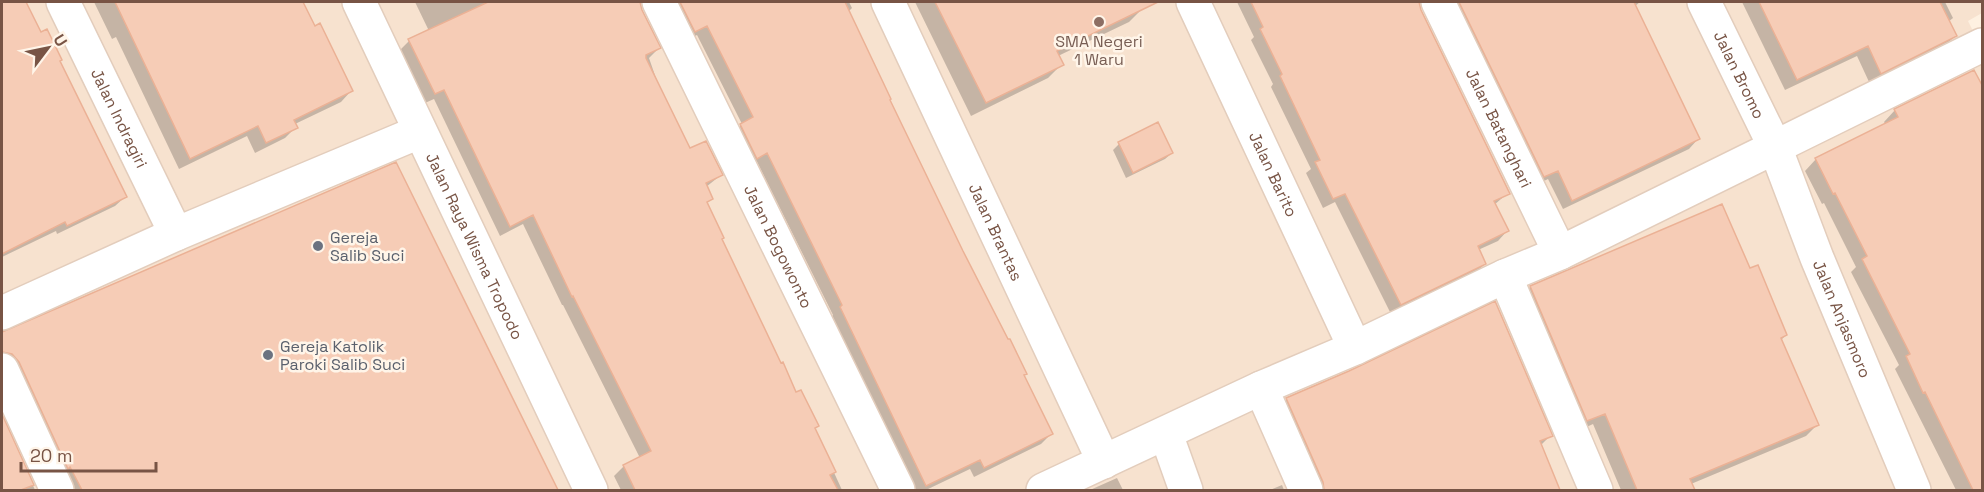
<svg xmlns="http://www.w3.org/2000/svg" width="1984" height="492" font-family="'Space Grotesk',sans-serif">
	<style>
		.residential { fill: #f7e2cf }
		.shadow { fill: #0003 }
		.building { fill: #f6ccb6; stroke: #ebb195; stroke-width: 1.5 }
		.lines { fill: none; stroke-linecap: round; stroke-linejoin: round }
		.street-casing { stroke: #e3cdbc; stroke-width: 36 }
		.street { stroke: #fff; stroke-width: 33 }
		.education-dot { fill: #8d6e63; stroke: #fff5e9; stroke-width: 2 }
		.worship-dot { fill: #6b7280; stroke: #fff5e9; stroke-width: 2 }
		.labels { text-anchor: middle; stroke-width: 5; stroke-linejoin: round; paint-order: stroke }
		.education-label { font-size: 16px; fill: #785e54; stroke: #fff5e9 }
		.street-label { font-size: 16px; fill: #785445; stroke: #fff5e9 }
		.worship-label { font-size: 16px; fill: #5b616d; stroke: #fff5e9; text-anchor: start }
	</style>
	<rect width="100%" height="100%" fill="#fef1e1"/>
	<!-- residential -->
	<path class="residential" d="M2,2H1982V13L1968,21L1982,49V490H2Z"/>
	<!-- shadow -->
	<path class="shadow" d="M2,2H24L40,34L59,61L125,197L115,206L57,234L56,231L2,257Z
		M94,2H301L314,28L351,91L341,102L295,124L296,127L285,138L255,153L247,136L179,169L116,37L112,39Z
		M415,2H639L641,11L659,48L649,58L659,87L689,150L721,175L706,187L711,199L706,204L720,240L796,394L818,426L814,429L842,490H621L614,476L624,466L640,458L563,305H562L523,224L500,236L434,99L425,103L399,51L409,41L429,31Z
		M664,2H849L852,8L848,12L888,100L1051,434L1041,444L974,477L970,469L926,490H914L831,318L833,315L757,162L746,167L731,135L742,124L697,35L685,41Z
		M915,2H1140L1143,8L1129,22L1058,56L1062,64L1048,78L971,116Z
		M1237,2H1418L1420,11L1508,193L1494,205L1507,231L1498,241L1478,250L1485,264L1475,273L1391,314L1335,202L1323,208L1306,173L1311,169L1271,87L1273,84L1251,40L1254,37Z
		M1444,2H1640L1635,6L1698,139L1689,149L1563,209L1548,179L1534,186Z
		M1742,2H1945L1953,18L1948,22L1955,36L1944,47L1870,84L1857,56L1785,90Z
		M1982,89V490H1956L1895,369L1899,365L1851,272L1856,267L1824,203L1822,204L1805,171L1816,159L1886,125L1884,122L1895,110Z
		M1119,144L1172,153L1165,159L1126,178L1113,150Z
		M395,164L556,490H60L2,367V335L5,332Z
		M1721,206L1749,270L1786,335L1781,340L1817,425L1806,436L1691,484L1694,490H1621L1593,424L1576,432L1519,299L1530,287Z
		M1287,399L1551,435L1540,446L1559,490H1311L1275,411Z
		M2,417L35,490H2Z
		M1117,478L1123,490H1090Z
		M1282,485L1284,490H1270Z"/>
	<!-- building -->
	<path class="building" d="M2,2H26L41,32L47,29L62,60L60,61L127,197L67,226L65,222L2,254Z
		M115,2H303L315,26L320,23L353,91L294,120L298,128L266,143L258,126L190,159Z
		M488,2H640L642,10L661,48L646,55V58L690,148L706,141L723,175L706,183L713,199L707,202L724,238L722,239L781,363L783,362L796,392L801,390L819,426L815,428L836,472L830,475L838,490H635L623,465L651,451L573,296L572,297L533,215L510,227L444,90L435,94L408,39Z
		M680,2H845L891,99L890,100L963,251L1008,339H1010L1027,374L1024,375L1053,434L984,468L980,460L926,486L840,307L842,305L767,153L757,159L740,124L753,117L707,26L695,32Z
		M935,2H1158L1057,51L1064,65L986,103Z
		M1251,2H1419L1421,10L1510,194L1494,201L1509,231L1478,246L1486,264L1401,305L1345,194L1333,199L1315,162L1320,160L1280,76L1282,74L1260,29L1263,27Z
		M1459,2H1634L1700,139L1572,201L1558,171L1544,177Z
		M1759,2H1940L1957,36L1881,74L1868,46L1797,80Z
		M1974,70L1983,87V490H1973L1925,392L1923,393L1906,356L1910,354L1862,259L1867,256L1835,193L1833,194L1815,158L1898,117L1894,109Z
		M1158,122L1173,153L1133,173L1118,142Z
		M396,162L558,490H82L70,467L68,469L19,362L12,354L2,352V332Z
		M1722,204L1750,268L1758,265L1787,335L1781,338L1819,425L1690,479L1695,490H1637L1605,414L1587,421L1530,286Z
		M1495,301L1553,436L1540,441L1560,490H1324L1323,482L1286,398L1349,371Z
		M2,414L34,485L21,490H2Z"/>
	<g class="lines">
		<!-- street casing -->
		<g class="street-casing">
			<g id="street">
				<path id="s1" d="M63,2L176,234"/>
				<path id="s2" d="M359,2L591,490"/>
				<path id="s3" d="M659,2L898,490"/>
				<path id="s4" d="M888,2L1104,462"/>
				<path id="s5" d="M1193,2L1355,348"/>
				<path id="s6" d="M1438,2L1560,253"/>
				<path id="s7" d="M1704,2L1775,147L1817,258L1914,490"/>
				<path d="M1505,276L1596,490"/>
				<path d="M2,313L176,234L419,132"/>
				<path d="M2,370L57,490"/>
				<path d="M1261,388L1306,490"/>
				<path d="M1166,434L1186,490"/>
				<path d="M1043,490L1261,388L1355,348L1505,276L1560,253L1982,45"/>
			</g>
		</g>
		<!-- street -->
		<use href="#street" class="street"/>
	</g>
	<!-- markers -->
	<circle class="education-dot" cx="1099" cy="22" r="6"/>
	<g class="worship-dot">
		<circle cx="318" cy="246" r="6"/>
		<circle cx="268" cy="355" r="6"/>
	</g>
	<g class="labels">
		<!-- education labels -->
		<g class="education-label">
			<text x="1099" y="47">SMA Negeri<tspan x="1099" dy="18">1 Waru</tspan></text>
		</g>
		<!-- street labels -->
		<g class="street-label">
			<text dy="6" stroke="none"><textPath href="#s7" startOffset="81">Jalan Bromo</textPath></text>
			<text dy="6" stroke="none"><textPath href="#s1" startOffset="129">Jalan Indragiri</textPath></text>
			<text dy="6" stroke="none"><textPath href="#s6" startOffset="140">Jalan Batanghari</textPath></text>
			<text dy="6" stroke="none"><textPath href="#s5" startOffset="190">Jalan Barito</textPath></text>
			<text dy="6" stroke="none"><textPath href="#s4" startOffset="254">Jalan Brantas</textPath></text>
			<text dy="6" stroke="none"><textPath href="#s2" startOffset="270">Jalan Raya Wisma Tropodo</textPath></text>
			<text dy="6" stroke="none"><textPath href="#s3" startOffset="272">Jalan Bogowonto</textPath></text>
			<text dy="6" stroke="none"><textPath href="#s7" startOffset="346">Jalan Anjasmoro</textPath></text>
		</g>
		<!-- worship labels -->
		<g class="worship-label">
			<text x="330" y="243">Gereja<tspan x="330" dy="18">Salib Suci</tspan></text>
			<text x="280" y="352">Gereja Katolik<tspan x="280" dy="18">Paroki Salib Suci</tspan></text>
		</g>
	</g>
	<!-- border -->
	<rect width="1984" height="492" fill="none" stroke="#785445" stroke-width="6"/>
	<!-- north arrow -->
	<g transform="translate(48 48) rotate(58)" stroke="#fff5e9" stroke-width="4.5" paint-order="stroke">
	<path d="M0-4.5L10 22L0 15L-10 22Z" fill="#785445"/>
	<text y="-9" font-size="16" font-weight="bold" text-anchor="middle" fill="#785445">U</text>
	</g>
	<!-- scale -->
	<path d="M21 462v9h135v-9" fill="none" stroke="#785445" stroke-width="3"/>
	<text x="30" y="462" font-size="18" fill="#785445" stroke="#fff5e9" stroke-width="4.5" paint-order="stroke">20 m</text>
</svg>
